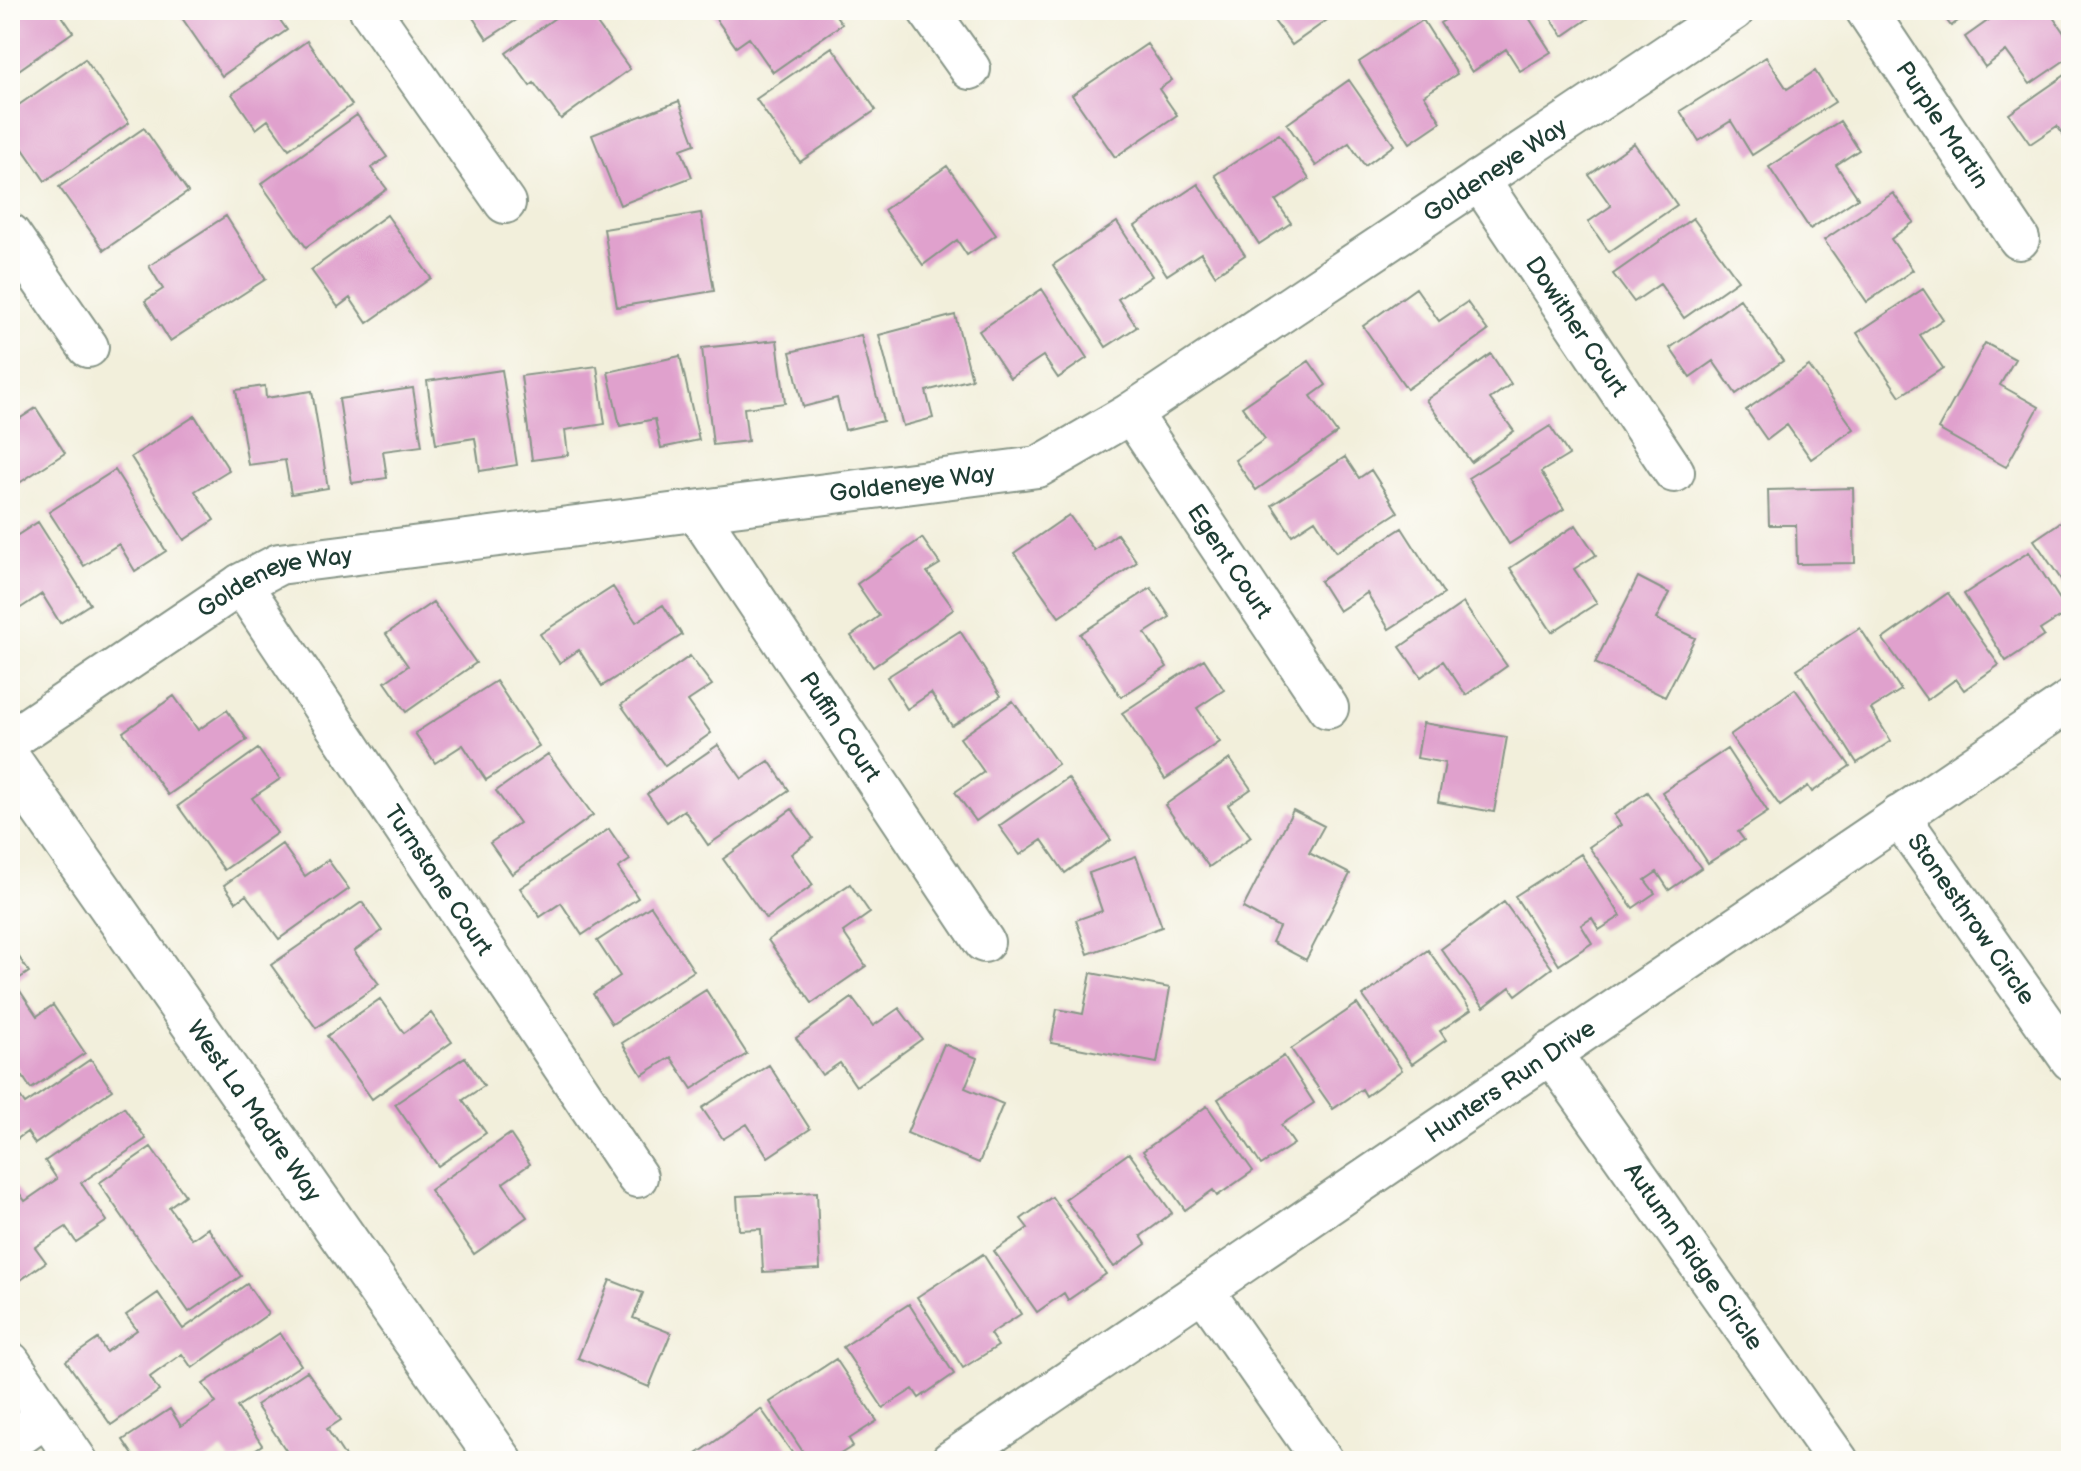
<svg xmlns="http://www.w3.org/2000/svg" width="2081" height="1471" font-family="'Balsamiq Sans',sans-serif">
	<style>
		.building { fill: #e0a1cd }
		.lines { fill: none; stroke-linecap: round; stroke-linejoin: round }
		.minor-casing { stroke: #889688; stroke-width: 44 }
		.tertiary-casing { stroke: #889688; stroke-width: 48 }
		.minor { stroke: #fff; stroke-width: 40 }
		.tertiary { stroke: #fff; stroke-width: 44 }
		.labels { text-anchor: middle; stroke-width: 8; stroke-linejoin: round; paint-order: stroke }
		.street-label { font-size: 24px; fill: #1f3d34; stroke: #fdfcf7 }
	</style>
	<rect width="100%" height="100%" fill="#fdfcf7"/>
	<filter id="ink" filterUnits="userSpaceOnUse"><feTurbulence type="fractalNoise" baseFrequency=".0125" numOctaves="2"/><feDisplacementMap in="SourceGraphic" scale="16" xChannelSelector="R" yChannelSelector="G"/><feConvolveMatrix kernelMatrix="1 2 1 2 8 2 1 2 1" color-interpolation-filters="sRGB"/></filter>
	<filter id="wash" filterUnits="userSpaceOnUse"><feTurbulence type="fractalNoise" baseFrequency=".006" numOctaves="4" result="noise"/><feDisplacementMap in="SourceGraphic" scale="32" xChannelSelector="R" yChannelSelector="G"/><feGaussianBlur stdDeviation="1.8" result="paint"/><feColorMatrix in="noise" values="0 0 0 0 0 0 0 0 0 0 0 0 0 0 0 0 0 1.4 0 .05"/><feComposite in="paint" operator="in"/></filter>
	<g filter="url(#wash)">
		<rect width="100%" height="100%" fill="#f2efdb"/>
		<g id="blocks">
			<!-- building -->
			<path class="building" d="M10,10H58L73,32L10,76Z
				M194,10H273L287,30L222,76L182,18Z
				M468,10H532L487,39Z
				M566,10H587L630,69L561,119L534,83L530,86L506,53Z
				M715,10H832L842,24L773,72L749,38L736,47L712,13Z
				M1266,10H1341L1292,45Z
				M1461,10H1524L1551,52L1520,71L1506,49L1472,72L1440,23Z
				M1545,10H1588L1592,16L1563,36Z
				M1939,10H1973L1951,26Z
				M2003,10H2048L2071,43V56L2030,84L2006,51L1985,67L1965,37Z
				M1423,20L1457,74L1424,95L1441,122L1410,143L1359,62Z
				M307,41L352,105L289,149L268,120L256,129L232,94Z
				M1147,44L1172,80L1159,89L1177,115L1115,157L1072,95Z
				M832,47L876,110L800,162L756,99Z
				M1766,57L1787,89L1815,71L1835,102L1752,155L1731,121L1699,141L1680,111Z
				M85,59L129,123L45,181L10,130V111Z
				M2071,71V146L2057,126L2030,144L2009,114Z
				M1349,80L1394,145L1365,166L1349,143L1316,166L1287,124Z
				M679,101L695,144L681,149L692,177L620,205L592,135Z
				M357,115L387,157L371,168L387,189L306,247L261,184Z
				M1840,121L1859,150L1836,165L1858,198L1810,229L1769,167Z
				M144,128L188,192L104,250L59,187Z
				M1279,134L1309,179L1276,201L1291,223L1259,244L1215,175Z
				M1634,143L1677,205L1609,252L1588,222L1611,206L1589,175Z
				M947,166L996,235L967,255L957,240L923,265L884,210Z
				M1198,184L1245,255L1215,275L1201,253L1167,275L1135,226Z
				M1893,193L1914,222L1891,239L1913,270L1867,302L1824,240Z
				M701,213L714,291L617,307L604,229Z
				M387,215L431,278L367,323L350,298L338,307L311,270Z
				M226,216L266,279L170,341L145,301L163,289L149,266Z
				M1693,218L1738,280L1684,318L1660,284L1634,302L1613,274Z
				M1117,222L1152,276L1118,299L1137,327L1106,347L1053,265Z
				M1416,288L1439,321L1467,302L1488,331L1407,389L1363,326Z
				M1042,289L1087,358L1058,378L1043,356L1010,378L979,331Z
				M1923,289L1943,319L1920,335L1943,368L1900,396L1857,333Z
				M1740,299L1783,361L1736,394L1713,361L1690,377L1670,348Z
				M955,315L972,379L926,391L933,418L903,426L879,335Z
				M861,335L883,421L845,430L837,398L803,407L790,352Z
				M777,340L785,403L744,408L748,441L713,445L702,348Z
				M1985,343L2015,359L2000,385L2039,407L2006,467L1938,429Z
				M1491,354L1511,384L1490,399L1514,431L1471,462L1426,400Z
				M680,356L699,440L661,448L655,419L620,426L608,372Z
				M1309,361L1326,385L1311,396L1337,433L1256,490L1235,460L1265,439L1242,407Z
				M597,366L605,424L565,430L568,455L532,460L521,376Z
				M1809,366L1854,429L1811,459L1787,425L1767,440L1746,410Z
				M502,370L517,465L480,471L475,438L436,444L427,381Z
				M265,386L266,398L312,391L328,488L291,494L285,460L248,465L236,390Z
				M413,388L422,446L383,451L387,478L352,483L339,399Z
				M10,404L19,419L36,408L65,453L10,489Z
				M195,416L229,470L195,491L214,520L184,540L131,457Z
				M1550,426L1569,455L1541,472L1564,509L1509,544L1468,478Z
				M1345,457L1359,478L1371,470L1398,512L1336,552L1315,520L1292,535L1272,505Z
				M115,470L166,551L135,571L119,544L84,566L49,512Z
				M1853,488L1855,563L1797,564L1796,525H1769L1768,490Z
				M1069,515L1094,550L1117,534L1137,562L1059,617L1014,553Z
				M2071,515V594L2034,540Z
				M38,522L90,604L60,623L42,594L10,615V540Z
				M1576,525L1596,555L1574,569L1597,603L1552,632L1510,568Z
				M1402,528L1444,594L1389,629L1367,593L1339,611L1320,581Z
				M922,538L940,564L927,572L954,609L873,667L851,636L879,616L857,584Z
				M2029,552L2068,612L2040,630L2044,636L2006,661L1964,594Z
				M1638,577L1669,593L1656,619L1695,638L1665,697L1595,663Z
				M613,587L636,622L663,605L682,635L602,686L579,650L559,663L540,634Z
				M1151,588L1170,617L1145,633L1167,667L1121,697L1080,634Z
				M1948,593L1999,665L1964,690L1956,679L1927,700L1883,639Z
				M433,602L476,663L406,712L385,682L408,666L386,634Z
				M1463,603L1507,666L1466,695L1443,661L1421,677L1400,647Z
				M1860,628L1901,690L1871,709L1891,741L1857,763L1797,669Z
				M960,631L1001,696L952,726L931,693L907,709L887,677Z
				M690,656L712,685L688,701L711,733L665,766L621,705Z
				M1204,659L1224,690L1197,708L1220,742L1165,779L1122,713Z
				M496,681L539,746L486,780L463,745L435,763L415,733Z
				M1795,689L1850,766L1812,792L1808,786L1780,806L1730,735Z
				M174,696L198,730L227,710L247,740L168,795L123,732Z
				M1013,701L1058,764L976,821L955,792L984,772L960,738Z
				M1423,723L1507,737L1494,812L1438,802L1445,763L1417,758Z
				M718,745L742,779L769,761L789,790L708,845L684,810L667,822L647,794Z
				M258,749L280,779L252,798L277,833L224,870L178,806Z
				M1727,749L1768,812L1738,832L1744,840L1708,863L1662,792Z
				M548,754L593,815L512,874L490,843L519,823L496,791Z
				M1230,759L1251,789L1228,805L1251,837L1209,867L1165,805Z
				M1068,778L1111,840L1065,873L1042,840L1020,855L999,826Z
				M1647,792L1701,868L1669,890L1657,872L1645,880L1655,893L1633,908L1589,847L1621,825L1614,815Z
				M792,809L813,838L791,854L813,885L766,919L723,859Z
				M1293,810L1324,826L1309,853L1350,874L1306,960L1272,942L1279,927L1243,908Z
				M609,829L630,860L618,868L638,898L582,935L561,903L540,917L520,888Z
				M282,844L305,876L328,860L349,889L279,939L246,895L236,902L224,885Z
				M1581,854L1621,916L1599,930L1592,918L1581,925L1592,943L1559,965L1515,896Z
				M1136,856L1162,927L1088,954L1076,920L1102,911L1089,873Z
				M850,884L870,913L843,932L866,966L812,1003L768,940Z
				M362,902L382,931L354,951L379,984L316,1028L271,965Z
				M1504,902L1552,968L1516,995L1510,987L1484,1007L1441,949Z
				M651,906L694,971L612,1024L593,994L620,976L597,941Z
				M10,944L29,972L14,982L37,1016L53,1005L85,1053L31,1089L10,1057Z
				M1428,950L1471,1010L1440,1031L1446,1040L1412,1064L1363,996Z
				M1091,973L1170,988L1157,1063L1051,1043L1057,1009L1083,1014Z
				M706,990L747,1054L692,1089L671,1057L642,1075L622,1043Z
				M852,998L873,1026L899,1008L922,1039L856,1086L840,1063L822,1075L796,1038Z
				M380,999L404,1033L431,1013L452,1042L372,1099L327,1036Z
				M1357,1004L1402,1070L1366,1096L1362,1089L1333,1109L1291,1049Z
				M944,1044L977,1058L965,1088L1003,1104L979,1163L907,1133Z
				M1284,1056L1314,1103L1281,1125L1294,1144L1261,1165L1218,1099Z
				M465,1057L484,1086L463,1100L486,1133L438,1166L395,1104Z
				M91,1059L112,1090L35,1144L27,1132L10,1144V1083L25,1104Z
				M769,1065L810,1129L768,1157L747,1124L723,1139L702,1108Z
				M1207,1106L1253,1171L1217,1196L1213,1190L1185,1210L1143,1151Z
				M124,1107L146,1139L81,1183L107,1221L76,1242L66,1227L35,1247L46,1262L12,1286L10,1186L13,1184L25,1201L57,1179L45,1161Z
				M510,1134L530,1164L503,1183L527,1217L474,1254L430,1190Z
				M151,1147L185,1195L169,1207L192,1239L208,1228L241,1276L189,1312L99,1183Z
				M1129,1153L1172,1213L1141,1236L1146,1244L1114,1267L1065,1199Z
				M817,1192L820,1269L763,1272L761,1229L739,1230L737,1196Z
				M1052,1197L1106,1274L1068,1300L1064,1293L1037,1312L994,1251L1028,1228L1021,1219Z
				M983,1254L1021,1314L990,1334L998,1346L963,1368L917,1297Z
				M610,1280L643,1293L633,1318L671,1333L649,1387L578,1358Z
				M247,1284L268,1314L192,1368L182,1354L150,1377L159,1391L111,1425L66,1361L98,1339L106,1352L137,1330L126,1315L158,1293L183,1329Z
				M909,1304L954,1374L919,1398L913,1389L883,1408L843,1347Z
				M280,1333L301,1365L237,1407L262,1445L238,1461H230L222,1450L205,1461H137L123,1440L170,1409L181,1426L216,1403L203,1384Z
				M836,1359L877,1421L849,1439L853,1446L829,1461H809L770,1402Z
				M307,1371L341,1420L327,1429L348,1461H293L256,1405Z
				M761,1409L798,1461H702L697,1454Z"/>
		</g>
	</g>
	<g filter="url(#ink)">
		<use href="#blocks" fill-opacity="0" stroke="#889688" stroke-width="2"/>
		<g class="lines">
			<!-- minor casing -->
			<g class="minor-casing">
				<g id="minor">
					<path d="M370,10L505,203"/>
					<path d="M928,10L970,69"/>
					<path id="s1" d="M1866,10L2019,239"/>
					<path id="s2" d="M1479,180L1674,472"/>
					<path d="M10,234L88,347"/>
					<path id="s3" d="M1131,413L1328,708"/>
					<path id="s4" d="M697,512L984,942"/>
					<path id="s5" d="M241,584L637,1177"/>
					<path id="s6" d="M10,740L241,584L279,564L1038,467L1131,413L1734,10"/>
					<path id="s7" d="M1899,816L2071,1060"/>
					<path id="s8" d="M1550,1052L1838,1461"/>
					<path d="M1203,1290L1323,1461"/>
					<path d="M10,1362L77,1461"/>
					<path d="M10,1442L47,1416"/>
					<path id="s9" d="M951,1461L2071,700"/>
				</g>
			</g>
			<!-- tertiary casing -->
			<g class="tertiary-casing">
				<g id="tertiary">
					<path id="s10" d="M10,762L500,1461"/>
				</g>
			</g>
			<!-- minor -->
			<use href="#minor" class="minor"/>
			<!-- tertiary -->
			<use href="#tertiary" class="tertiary"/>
		</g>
	</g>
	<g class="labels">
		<!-- street labels -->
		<g class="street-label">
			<text dy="8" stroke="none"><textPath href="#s1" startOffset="138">Purple Martin</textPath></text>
			<text dy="8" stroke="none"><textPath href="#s6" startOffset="1632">Goldeneye Way</textPath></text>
			<text dy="8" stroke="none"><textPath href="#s2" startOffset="176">Dowither Court</textPath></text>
			<text dy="8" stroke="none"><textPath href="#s6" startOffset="960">Goldeneye Way</textPath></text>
			<text dy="8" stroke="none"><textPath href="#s3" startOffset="178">Egent Court</textPath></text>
			<text dy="8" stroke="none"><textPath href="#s6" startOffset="312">Goldeneye Way</textPath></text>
			<text dy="8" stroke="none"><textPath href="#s4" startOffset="258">Puffin Court</textPath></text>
			<text dy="8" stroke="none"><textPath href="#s5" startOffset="356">Turnstone Court</textPath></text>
			<text dy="8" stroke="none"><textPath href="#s7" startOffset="126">Stonesthrow Circle</textPath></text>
			<text dy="8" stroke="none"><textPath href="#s9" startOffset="676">Hunters Run Drive</textPath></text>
			<text dy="8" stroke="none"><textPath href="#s10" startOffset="426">West La Madre Way</textPath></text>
			<text dy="8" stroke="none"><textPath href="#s8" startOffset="250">Autumn Ridge Circle</textPath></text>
		</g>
	</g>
	<!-- margin -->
	<rect width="2081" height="1471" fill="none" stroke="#fdfcf7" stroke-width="40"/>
</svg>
